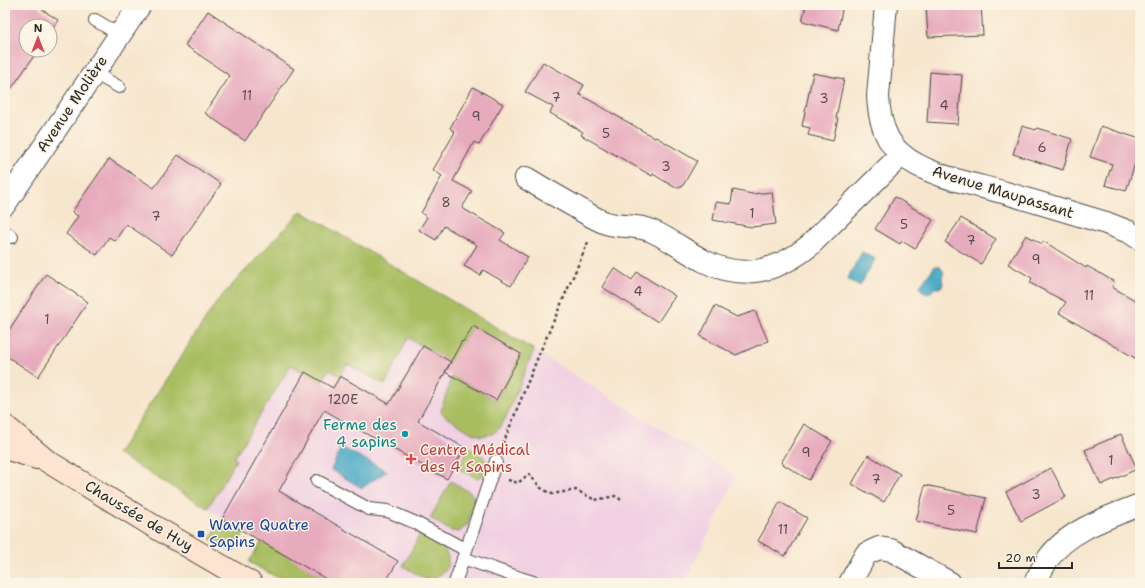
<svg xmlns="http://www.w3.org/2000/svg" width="1145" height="588" font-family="'Shantell Sans',sans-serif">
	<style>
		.built { fill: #f1d0e3 }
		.green { fill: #a8bd61; stroke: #6a7446 }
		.water { fill: #46a7c5; stroke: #386978 }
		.building { fill: #e7abbe }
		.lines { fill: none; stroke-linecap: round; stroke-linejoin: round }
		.lane-casing { stroke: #4a4743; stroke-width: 14 }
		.street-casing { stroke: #4a4743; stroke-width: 24 }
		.secondary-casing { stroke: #4a4743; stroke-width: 24 }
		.path { stroke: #4a4743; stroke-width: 2.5; stroke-dasharray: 3 3; stroke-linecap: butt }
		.lane { stroke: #fff; stroke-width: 12 }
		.street { stroke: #fff; stroke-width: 22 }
		.secondary { stroke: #fde4d1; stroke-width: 22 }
		.culture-dot { fill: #0f9aa8; stroke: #fcf5e5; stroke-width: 1.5 }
		.health-dot { fill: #e0444e; stroke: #fcf5e5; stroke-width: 1.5 }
		.transit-dot { fill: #1a4fb4; stroke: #fcf5e5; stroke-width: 1.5 }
		.labels { text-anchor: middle; stroke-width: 3; stroke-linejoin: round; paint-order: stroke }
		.number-label { font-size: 13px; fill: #5a4b50 }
		.street-label { font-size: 15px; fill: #2b2b2b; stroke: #fcf5e5 }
		.culture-label { font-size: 15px; fill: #0d838f; stroke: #fcf5e5; text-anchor: end }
		.health-label { font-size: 15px; fill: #be3a42; stroke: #fcf5e5; text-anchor: start }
		.transit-label { font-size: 15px; fill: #164399; stroke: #fcf5e5; text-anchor: start }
	</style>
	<rect width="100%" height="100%" fill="#fcf5e5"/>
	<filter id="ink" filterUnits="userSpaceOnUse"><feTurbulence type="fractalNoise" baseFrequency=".025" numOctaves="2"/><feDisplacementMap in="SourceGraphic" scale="8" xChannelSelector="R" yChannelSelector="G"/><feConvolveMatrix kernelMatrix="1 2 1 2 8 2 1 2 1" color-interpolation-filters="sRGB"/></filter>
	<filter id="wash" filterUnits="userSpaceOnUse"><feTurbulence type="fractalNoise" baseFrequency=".012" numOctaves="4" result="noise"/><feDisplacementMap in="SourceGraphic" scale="16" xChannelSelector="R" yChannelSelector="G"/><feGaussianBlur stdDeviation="0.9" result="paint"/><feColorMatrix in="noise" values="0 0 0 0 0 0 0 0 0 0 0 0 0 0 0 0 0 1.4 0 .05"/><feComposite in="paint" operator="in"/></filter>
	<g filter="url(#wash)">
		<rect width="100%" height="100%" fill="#f7e6ce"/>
		<!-- built -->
		<path class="built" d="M301,211L534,350L736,476L685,583H333L222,519L208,508L117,454L218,300Z"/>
		<!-- green -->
		<path class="green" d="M301,211L534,350L507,415L500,428L492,434L482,436L472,433L446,417L441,412L442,407L452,376L496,400L521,355L473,326L463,342H462L451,362L408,338L385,385L347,364L340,376L329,370L322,382L291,365L234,458L236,460L208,508L117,454L218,300Z
			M469,447L481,454L486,461L483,475L477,478L459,469Z
			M451,481L471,493L473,496L474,502L468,524L459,532L451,531L430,518Z
			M222,519L245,532L233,552L210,539Z
			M420,534L440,545L445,550L448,557V567L444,572L431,580L425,579L403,566Z
			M262,541L333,583H287L249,562Z"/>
		<!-- water -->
		<path class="water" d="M862,252L875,259L860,286L847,279Z
			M935,266L940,267L944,272L942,278L943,283L942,287L938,288H935L928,294C923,293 922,291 920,286Z
			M341,447L387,471L362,488L331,470Z"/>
		<g id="blocks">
			<!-- building -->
			<path class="building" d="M5,5H35L58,20L50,32V26H26V50H38L5,98Z
				M806,5H843L838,30L802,21Z
				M926,5H981L983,35L928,37Z
				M208,11L294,69L245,141L205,113L230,76L185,45Z
				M543,62L584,85L579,94L655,138L656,137L697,161L682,187H674L653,174L652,176L581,135L583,132L550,113L553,107L525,92Z
				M930,72L962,75L958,124L927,122Z
				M813,73L844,79L836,118H838L833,141L808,135L810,128L802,126Z
				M473,87L503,104L479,145L474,142L453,181L472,191L462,208L505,233L500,240L528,257L511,286L483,270L480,275L464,266L477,245L444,226L436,240L419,230L427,217L421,213L442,176L433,170L455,132L450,128Z
				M1022,126L1036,130L1037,128L1072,139L1063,170L1013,154Z
				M1101,126L1140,139V148L1126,191L1105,185L1112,164L1090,157Z
				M178,155L221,184L172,255L126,224L115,241L109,237L97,255L66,234L78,216L72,212L109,159L154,188Z
				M733,190L752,194L772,192L776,224L752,227L713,220L716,202L731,204Z
				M895,197L933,220L915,249L902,241L900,244L875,229Z
				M961,218L996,239L981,264L945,242Z
				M1026,235L1042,244L1043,241L1086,268L1087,266L1115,282L1112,287L1140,303V361L1059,313L1066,302L1030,283L1032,278L1008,264Z
				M614,268L632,280L637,272L675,296L658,322L602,287Z
				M46,274L88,302L38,377L5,355V336Z
				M715,306L737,317L755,311L768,341L736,355L700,336Z
				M473,326L521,354L496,400L445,372L462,341L463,342Z
				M423,346L451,362L418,421L465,448L447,479L324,410L279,491L398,561L385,583H333L222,519L305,372L333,388L340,376L389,404Z
				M804,424L832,441L809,480L781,463Z
				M1121,434L1137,469L1101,485L1085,450Z
				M868,455L900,474L884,502L852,484Z
				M1051,468L1066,497L1021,521L1006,492Z
				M925,485L986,498L977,534L916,521Z
				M780,502L807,518L785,556L758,541Z"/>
		</g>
	</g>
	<g filter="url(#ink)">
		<use href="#blocks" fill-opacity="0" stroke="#4a4743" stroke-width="1"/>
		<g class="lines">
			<!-- lane casing -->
			<g class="lane-casing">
				<path id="lane" d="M95,20L120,35
					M94,73L119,87
					M5,232L12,237
					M317,481L369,509L388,511L416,523L466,550
					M463,558L520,578L536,583
					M455,583L496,461"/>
			</g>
			<!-- street casing -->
			<g class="street-casing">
				<path id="street" d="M886,5L878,96C879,118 884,140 901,154C926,176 974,184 1006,193C1039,203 1072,213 1106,223L1129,232L1140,239
					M526,178C542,188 558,197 574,206C584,212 595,219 606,223C622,228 639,224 654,232C671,240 687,252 704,261C742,281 778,271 809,246L901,155
					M5,204L140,5
					M850,583L866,554L879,548L891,550L950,583
					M1035,583C1039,575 1043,566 1048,559C1068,530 1109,517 1140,505"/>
			</g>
			<!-- secondary casing -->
			<g class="secondary-casing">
				<path id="secondary" d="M5,426L47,461L155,527L251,583
					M5,448L37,458"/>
			</g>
			<!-- path -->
			<path class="path" d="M503,444L540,352L589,240
				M508,480L518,483L529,474L541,488L552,494L576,490L595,500L615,496L622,500"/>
			<!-- lane -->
			<use href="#lane" class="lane"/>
			<!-- street -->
			<use href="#street" class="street"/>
			<!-- secondary -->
			<use href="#secondary" class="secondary"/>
		</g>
	</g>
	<!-- markers -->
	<circle class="culture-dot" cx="405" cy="434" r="4"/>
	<path class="health-dot" d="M409 453h4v4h4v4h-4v4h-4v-4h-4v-4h4z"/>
	<rect class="transit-dot" x="197" y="530" width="8" height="8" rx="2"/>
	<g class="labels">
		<!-- number labels -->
		<g class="number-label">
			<text x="247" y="100">11</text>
			<text x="556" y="102">7</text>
			<text x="824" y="103">3</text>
			<text x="944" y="110">4</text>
			<text x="476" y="121">9</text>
			<text x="606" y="138">5</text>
			<text x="1042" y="152">6</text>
			<text x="666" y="171">3</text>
			<text x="446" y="207">8</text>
			<text x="752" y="218">1</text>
			<text x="156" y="221">7</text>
			<text x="904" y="229">5</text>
			<text x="971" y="245">7</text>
			<text x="1036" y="264">9</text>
			<text x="638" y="296">4</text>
			<text x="1089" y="300">11</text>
			<text x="47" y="324">1</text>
			<text x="343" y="404">120E</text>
			<text x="806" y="457">9</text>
			<text x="1111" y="465">1</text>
			<text x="876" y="484">7</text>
			<text x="1036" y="499">3</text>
			<text x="951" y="515">5</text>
			<text x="783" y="534">11</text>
		</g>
		<!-- street labels -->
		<g class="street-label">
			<text transform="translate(72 104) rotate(-56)" y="5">Avenue Molière</text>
			<text transform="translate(1003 192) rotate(17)" y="5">Avenue Maupassant</text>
			<text transform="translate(139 516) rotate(31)" y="5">Chaussée de Huy</text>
		</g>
		<!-- culture labels -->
		<g class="culture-label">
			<text x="397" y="430">Ferme des<tspan x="397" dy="17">4 sapins</tspan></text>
		</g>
		<!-- health labels -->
		<g class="health-label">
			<text x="420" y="455">Centre Médical<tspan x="420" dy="17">des 4 Sapins</tspan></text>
		</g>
		<!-- transit labels -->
		<g class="transit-label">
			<text x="209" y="530">Wavre Quatre<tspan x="209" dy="17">Sapins</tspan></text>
		</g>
	</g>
	<!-- margin -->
	<rect width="1145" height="588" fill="none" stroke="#fcf5e5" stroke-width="20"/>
	<!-- north arrow -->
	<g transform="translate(38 38)"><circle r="19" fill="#fcf5e5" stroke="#a8a49b"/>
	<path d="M0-3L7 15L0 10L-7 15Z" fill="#d1495b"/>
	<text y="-6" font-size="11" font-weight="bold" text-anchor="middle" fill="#2b2b2b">N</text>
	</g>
	<!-- scale -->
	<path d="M999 562v6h73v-6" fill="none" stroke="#2b2b2b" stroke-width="2"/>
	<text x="1005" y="562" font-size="12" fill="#2b2b2b" stroke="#fcf5e5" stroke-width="3" paint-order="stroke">20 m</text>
</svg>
